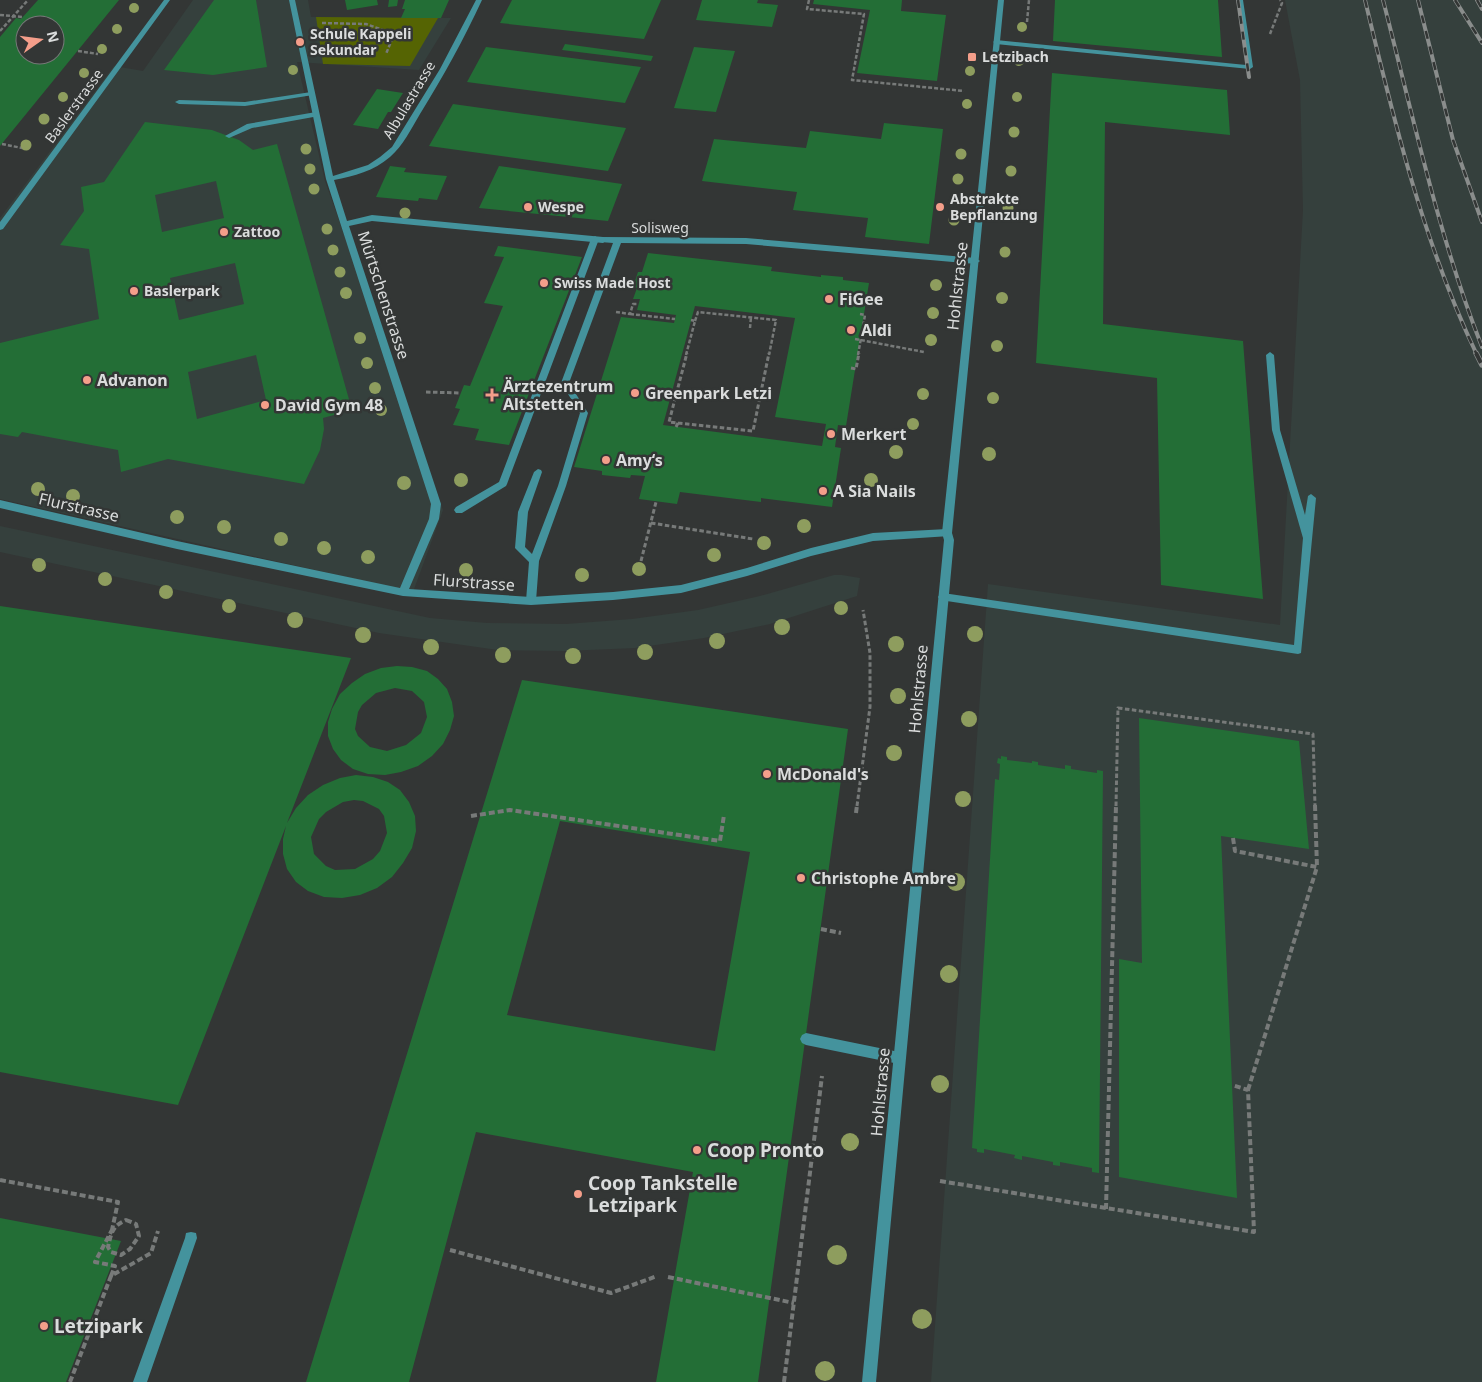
<svg xmlns="http://www.w3.org/2000/svg" width="1482" height="1382" font-family="'Noto Sans',sans-serif">
	<style>
		.built { fill: #35403d }
		.green { fill: #556403 }
		.building { fill: #236e36; fill-rule: evenodd }
		.lines { fill: none; stroke-linecap: round; stroke-linejoin: round }
		.path-far2 { stroke: #777a79; stroke-width: 2.5; stroke-dasharray: 4 2; stroke-linecap: butt }
		.path-far1 { stroke: #777a79; stroke-width: 3; stroke-dasharray: 4.5 2.5; stroke-linecap: butt }
		.path { stroke: #777a79; stroke-width: 4; stroke-dasharray: 6 3; stroke-linecap: butt }
		.service { fill: #44939d; fill-rule: evenodd }
		.minor { fill: #44939d; fill-rule: evenodd }
		.tertiary { fill: #44939d; fill-rule: evenodd }
		.rail-far1-casing { stroke: #8a8d8c; stroke-width: 4 }
		.rail-casing { stroke: #8a8d8c; stroke-width: 5.5 }
		.rail-far1 { stroke: #333635; stroke-width: 2.5; stroke-dasharray: 8; stroke-linecap: butt }
		.rail { stroke: #333635; stroke-width: 4; stroke-dasharray: 11; stroke-linecap: butt }
		.tree { fill: #8e9d5e }
		.poi-dot { fill: #f49e8a; stroke: #333635; stroke-width: 2 }
		.labels { text-anchor: middle; stroke-width: 5; stroke-linejoin: round; paint-order: stroke }
		.far-poi-label { font-size: 14px; font-weight: bold; fill: #dadcdc; stroke: #333635; text-anchor: start }
		.far-street-label { font-size: 14px; fill: #dadcdc; stroke: #333635 }
		.street-label { font-size: 16px; fill: #dadcdc; stroke: #333635 }
		.poi-label { font-size: 16px; font-weight: bold; fill: #dadcdc; stroke: #333635; text-anchor: start }
		.near-poi-label { font-size: 19px; font-weight: bold; fill: #dadcdc; stroke: #333635; text-anchor: start }
	</style>
	<rect width="100%" height="100%" fill="#333635"/>
	<!-- built -->
	<path class="built" d="M193,0H308L311,17L451,18L419,70L297,62L325,181L443,510L413,592L0,499V218L114,66L143,71Z
		M1285,0H1482V1382H931L988,584L1280,625L1303,210L1300,80Z
		M0,526L430,618L487,623L566,624L632,619L698,610L760,596L834,575H842L860,578L857,596L770,624L704,638L635,648L565,651L498,650L379,633L0,552Z"/>
	<!-- green -->
	<path class="green" d="M316,17L438,18L410,66L323,64Z"/>
	<!-- building -->
	<path class="building" d="M38,0H119L0,146V37L16,18L21,19ZM25,25H55V55H25Z
		M214,0H256L267,67L213,75L164,70Z
		M345,0H377L378,5L347,10Z
		M389,0H398L397,6L388,7Z
		M405,0H449L441,18H401L405,9H402Z
		M512,0H661L644,39L500,23Z
		M702,0H758L757,3L778,5L772,27L696,20Z
		M814,0H902L901,11L946,15L937,81L857,73L870,10L813,4Z
		M1055,0H1218L1222,57L1053,41Z
		M565,44L653,56L651,61L562,50Z
		M486,47L641,67L625,103L467,82Z
		M694,47L735,51L716,112L674,108Z
		M1052,73L1227,90L1230,135L1105,122L1103,324L1243,341L1263,599L1161,585L1157,378L1036,363Z
		M377,89L403,93L391,112H388L378,129L353,125Z
		M453,104L626,128L608,171L429,146Z
		M145,122L212,130L239,140L253,150L277,144L352,410L323,418L324,429L320,450L304,484L168,459L121,472L118,450L22,432L18,437L0,434V343L99,319L89,249L60,245L84,211L81,187L104,182ZM216,181L224,218L162,232L155,195ZM235,263L244,304L179,320L170,278ZM256,355L266,400L197,419L188,372Z
		M884,123L943,129L929,244L865,237L868,218L793,210L797,192L702,181L714,139L806,148L810,131L881,139Z
		M390,166L406,168L404,172L447,176L437,200L419,198L418,201L376,197Z
		M499,166L622,184L608,221L479,208Z
		M498,246L582,257L509,445L475,440L479,429L453,425L460,409L455,408L464,385L470,386L503,306L484,303L504,257L494,256Z
		M648,253L772,267L771,271L821,277V275L843,277V280L869,283L846,426L838,425L835,447L841,448L832,507L761,498V502L680,492L677,504L639,499L645,476L631,475L630,478L602,475V471L574,467L621,317L674,323L676,315L637,310L640,299H633L637,288L633,287L638,272H642ZM695,306L795,318L775,417L826,424L822,446L663,425Z
		M0,606L351,658L287,823L296,808L308,795L323,785L340,778L356,775L373,777L388,782L400,790L409,802L415,816L416,831L412,848L403,863L392,877L377,888L360,895L342,898L324,897L308,891L296,882L287,869L283,854V839L286,826L178,1105L0,1072ZM354,800L363,801L379,809L384,816L387,833L380,851L373,859L355,869L335,870L326,866L314,854L311,837L319,819L326,812L343,802Z
		M397,666L412,667L427,671L438,679L447,689L452,702L454,716L450,730L443,744L432,756L418,766L401,772L385,775L368,774L353,769L341,760L333,749L328,736V722L332,709L340,694L352,683L365,674L381,668ZM395,688L412,691L424,702L427,717L421,733L406,745L387,751L370,747L358,736L355,729L358,712L362,705L376,693Z
		M522,680L848,729L758,1382H656L693,1172L476,1132L409,1382H306ZM560,821L750,852L715,1051L507,1015Z
		M1139,718L1299,741L1309,849L1221,836L1237,1198L1119,1177V959L1142,963Z
		M1001,756L1007,757V760L1032,763V761L1038,762V765L1065,769V765L1071,766V769L1097,773V770L1103,771L1099,1173L1092,1172V1168L1060,1162V1166L1053,1165V1162L1022,1156V1160L1014,1158L1015,1155L984,1149V1153L977,1152V1149L972,1148L995,779L999,780L1000,764L997,763L998,758L1001,759Z
		M0,1218L121,1241L66,1382H0Z"/>
	<g class="lines">
		<!-- path-far2 -->
		<path class="path-far2" d="M809,0L807,9L864,14L852,80L964,91
			M0,15L23,17
			M1027,22L1029,0
			M322,23L366,24L394,34L386,54
			M0,31L28,0
			M1270,34L1282,3L1280,0
			M78,51L98,54
			M2,144L27,149
			M616,312L630,314L633,304H638
			M630,314L675,319
			M695,321L698,312L776,320L769,355
			M750,328L751,317
			M855,339L924,352
			M686,355L695,321L691,320
			M858,355L865,315L860,314"/>
		<!-- path-far1 -->
		<path class="path-far1" d="M851,368L856,369L859,353
			M426,392L461,393
			M678,423L753,431L769,353
			M676,427L678,423L669,422L687,353
			M651,523L753,539
			M641,561L656,502
			M857,806L870,707V653L863,610
			M1116,806L1118,708L1313,734L1315,806"/>
		<!-- path -->
		<path class="path" d="M1315,805L1317,867
			M856,813L857,805
			M471,816L510,810L720,841L724,815
			M1233,838L1235,851L1317,867L1248,1090
			M821,929L841,933
			M0,1180L118,1202L112,1230
			M940,1181L1254,1232L1248,1090L1232,1085
			M1106,1209L1116,805
			M126,1220L136,1224L139,1236L130,1249L121,1255L111,1252L108,1247C111,1234 112,1226 126,1220Z
			M450,1250L611,1293L657,1276
			M111,1276L115,1266L95,1262L112,1230
			M668,1277L794,1303
			M70,1382L111,1276L151,1253L158,1231
			M784,1382L822,1076"/>
		<!-- service -->
		<path class="service" d="M1237,0H1243L1253,67L1250,69L996,44L993,42L996,40L1246,65Z
			M311,92L313,93V95L245,106L179,104L175,102L179,100L245,102Z
			M316,112H319V116L252,128L229,138L225,136L247,124Z
			M595,236L599,239L507,484L506,486L462,513H456L454,510L456,507L499,482L591,239Z
			M603,237L746,238L976,258L980,261L976,264L746,244L621,243L569,383L588,413L566,486L539,561L536,601L534,604H528L526,601L529,562L515,548L518,512L534,472L538,469L541,470L542,472L528,512L525,547L532,554L558,486L580,413L561,383L613,243L600,242V238Z
			M1270,352L1274,355L1280,430L1305,515L1308,496L1311,494L1316,498L1301,653L1298,654L940,600L938,597L940,594L943,593L1294,645L1303,538L1272,430L1266,355Z
			M806,1033L899,1052L903,1054L905,1058L903,1062L899,1064L806,1045L802,1043L800,1039L802,1035Z
			M191,1232L196,1233L197,1238L147,1382H133L185,1238L186,1233Z"/>
		<!-- minor -->
		<path class="minor" d="M164,0H170L3,229L0,230V222Z
			M289,0H295L333,176L368,165L380,157L392,147L440,69L476,0H482C464,39 443,77 420,114C411,129 403,146 390,157C374,171 354,176 334,180L347,221L372,215L603,237L607,240L603,243L372,221L349,226L441,504L439,519L409,589L531,597L613,592L681,585L747,568L811,548L873,533L947,529L950,530L952,533L950,536L873,541L811,556L747,576L681,593L613,600L531,605L403,596L177,549L0,508V500L177,541L400,588L429,519L431,504L326,179Z"/>
		<!-- tertiary -->
		<path class="tertiary" d="M998,0H1004L952,533L954,540L876,1382H862L944,540L942,533Z"/>
		<!-- rail-far1 casing -->
		<g class="rail-far1-casing">
			<path id="rail-far1" d="M1238,0L1249,77
				M1365,0C1394,121 1423,242 1477,355
				M1383,0C1413,116 1438,235 1482,347
				M1418,0L1453,140L1482,222
				M1455,0L1482,43
				M1477,0L1482,9"/>
		</g>
		<!-- rail casing -->
		<g class="rail-casing">
			<path id="rail" d="M1476,353L1482,365"/>
		</g>
		<!-- rail-far1 -->
		<use href="#rail-far1" class="rail-far1"/>
		<!-- rail -->
		<use href="#rail" class="rail"/>
	</g>
	<!-- trees -->
	<g class="tree">
		<circle cx="134" cy="8" r="5"/>
		<circle cx="1022" cy="27" r="5"/>
		<circle cx="117" cy="29" r="5"/>
		<circle cx="102" cy="49" r="5"/>
		<circle cx="1019" cy="61" r="5"/>
		<circle cx="293" cy="70" r="5"/>
		<circle cx="970" cy="71" r="5"/>
		<circle cx="84" cy="73" r="5"/>
		<circle cx="63" cy="97" r="5"/>
		<circle cx="1017" cy="97" r="5"/>
		<circle cx="967" cy="104" r="5"/>
		<circle cx="44" cy="119" r="5.5"/>
		<circle cx="1014" cy="132" r="5.5"/>
		<circle cx="26" cy="145" r="5.5"/>
		<circle cx="306" cy="149" r="5.5"/>
		<circle cx="961" cy="154" r="5.5"/>
		<circle cx="310" cy="169" r="5.5"/>
		<circle cx="1011" cy="171" r="5.5"/>
		<circle cx="958" cy="179" r="5.5"/>
		<circle cx="314" cy="189" r="5.5"/>
		<circle cx="1008" cy="208" r="5.5"/>
		<circle cx="405" cy="213" r="5.5"/>
		<circle cx="954" cy="220" r="5.5"/>
		<circle cx="327" cy="229" r="5.5"/>
		<circle cx="333" cy="250" r="5.5"/>
		<circle cx="1005" cy="252" r="5.5"/>
		<circle cx="340" cy="272" r="5.5"/>
		<circle cx="936" cy="285" r="6"/>
		<circle cx="346" cy="293" r="6"/>
		<circle cx="1002" cy="298" r="6"/>
		<circle cx="933" cy="313" r="6"/>
		<circle cx="360" cy="338" r="6"/>
		<circle cx="931" cy="340" r="6"/>
		<circle cx="997" cy="346" r="6"/>
		<circle cx="367" cy="363" r="6"/>
		<circle cx="375" cy="388" r="6"/>
		<circle cx="923" cy="394" r="6"/>
		<circle cx="993" cy="398" r="6"/>
		<circle cx="381" cy="410" r="6"/>
		<circle cx="913" cy="424" r="6"/>
		<circle cx="896" cy="452" r="7"/>
		<circle cx="989" cy="454" r="7"/>
		<circle cx="461" cy="480" r="7"/>
		<circle cx="871" cy="480" r="7"/>
		<circle cx="404" cy="483" r="7"/>
		<circle cx="38" cy="489" r="7"/>
		<circle cx="73" cy="496" r="7"/>
		<circle cx="177" cy="517" r="7"/>
		<circle cx="804" cy="526" r="7"/>
		<circle cx="224" cy="527" r="7"/>
		<circle cx="281" cy="539" r="7"/>
		<circle cx="764" cy="543" r="7"/>
		<circle cx="324" cy="548" r="7"/>
		<circle cx="714" cy="555" r="7"/>
		<circle cx="368" cy="557" r="7"/>
		<circle cx="39" cy="565" r="7"/>
		<circle cx="639" cy="569" r="7"/>
		<circle cx="466" cy="570" r="7"/>
		<circle cx="582" cy="575" r="7"/>
		<circle cx="105" cy="579" r="7"/>
		<circle cx="166" cy="592" r="7"/>
		<circle cx="229" cy="606" r="7"/>
		<circle cx="841" cy="608" r="7"/>
		<circle cx="295" cy="620" r="8"/>
		<circle cx="782" cy="627" r="8"/>
		<circle cx="975" cy="634" r="8"/>
		<circle cx="363" cy="635" r="8"/>
		<circle cx="717" cy="641" r="8"/>
		<circle cx="896" cy="644" r="8"/>
		<circle cx="431" cy="647" r="8"/>
		<circle cx="645" cy="652" r="8"/>
		<circle cx="503" cy="655" r="8"/>
		<circle cx="573" cy="656" r="8"/>
		<circle cx="898" cy="696" r="8"/>
		<circle cx="969" cy="719" r="8"/>
		<circle cx="894" cy="753" r="8"/>
		<circle cx="963" cy="799" r="8"/>
		<circle cx="956" cy="882" r="9"/>
		<circle cx="949" cy="974" r="9"/>
		<circle cx="940" cy="1084" r="9"/>
		<circle cx="850" cy="1142" r="9"/>
		<circle cx="837" cy="1255" r="10"/>
		<circle cx="922" cy="1319" r="10"/>
		<circle cx="825" cy="1371" r="10"/>
	</g>
	<!-- markers -->
	<g class="poi-dot">
		<circle cx="300" cy="42" r="5"/>
		<rect x="967" y="52" width="10" height="10" rx="2.5"/>
		<circle cx="528" cy="207" r="5"/>
		<circle cx="940" cy="207" r="5"/>
		<circle cx="224" cy="232" r="5"/>
		<circle cx="544" cy="283" r="5"/>
		<circle cx="134" cy="291" r="5"/>
		<circle cx="829" cy="299" r="5"/>
		<circle cx="851" cy="330" r="5"/>
		<circle cx="87" cy="380" r="5"/>
		<circle cx="635" cy="393" r="5"/>
		<path d="M489.5 387.5h5v5h5v5h-5v5h-5v-5h-5v-5h5z"/>
		<circle cx="265" cy="405" r="5"/>
		<circle cx="831" cy="434" r="5"/>
		<circle cx="606" cy="460" r="5"/>
		<circle cx="823" cy="491" r="5"/>
		<circle cx="767" cy="774" r="5"/>
		<circle cx="801" cy="878" r="5"/>
		<circle cx="697" cy="1150" r="5"/>
		<circle cx="578" cy="1194" r="5"/>
		<circle cx="44" cy="1326" r="5"/>
	</g>
	<g class="labels">
		<!-- far-poi labels -->
		<g class="far-poi-label">
			<text x="310" y="39">Schule Kappeli<tspan x="310" dy="16">Sekundar</tspan></text>
			<text x="982" y="62">Letzibach</text>
			<text x="950" y="204">Abstrakte<tspan x="950" dy="16">Bepflanzung</tspan></text>
			<text x="538" y="212">Wespe</text>
			<text x="234" y="237">Zattoo</text>
			<text x="554" y="288">Swiss Made Host</text>
			<text x="144" y="296">Baslerpark</text>
		</g>
		<!-- far-street labels -->
		<g class="far-street-label">
			<text transform="translate(409 100) rotate(-59)" y="5">Albulastrasse</text>
			<text transform="translate(74 106) rotate(-54)" y="5">Baslerstrasse</text>
			<text x="660" y="233">Solisweg</text>
		</g>
		<!-- street labels -->
		<g class="street-label">
			<text transform="translate(957 286) rotate(-84)" y="6">Hohlstrasse</text>
			<text transform="translate(384 295) rotate(72)" y="6">Mürtschenstrasse</text>
			<text transform="translate(79 507) rotate(13)" y="6">Flurstrasse</text>
			<text transform="translate(474 582) rotate(4)" y="6">Flurstrasse</text>
			<text transform="translate(918 689) rotate(-85)" y="6">Hohlstrasse</text>
			<text transform="translate(880 1092) rotate(-85)" y="6">Hohlstrasse</text>
		</g>
		<!-- poi labels -->
		<g class="poi-label">
			<text x="839" y="305">FiGee</text>
			<text x="861" y="336">Aldi</text>
			<text x="97" y="386">Advanon</text>
			<text x="503" y="392">Ärztezentrum<tspan x="503" dy="18">Altstetten</tspan></text>
			<text x="645" y="399">Greenpark Letzi</text>
			<text x="275" y="411">David Gym 48</text>
			<text x="841" y="440">Merkert</text>
			<text x="616" y="466">Amy‘s</text>
			<text x="833" y="497">A Sia Nails</text>
			<text x="777" y="780">McDonald's</text>
			<text x="811" y="884">Christophe Ambre</text>
		</g>
		<!-- near-poi labels -->
		<g class="near-poi-label">
			<text x="707" y="1157">Coop Pronto</text>
			<text x="588" y="1190">Coop Tankstelle<tspan x="588" dy="22">Letzipark</tspan></text>
			<text x="54" y="1333">Letzipark</text>
		</g>
	</g>
	<!-- north arrow -->
	<g transform="translate(40 40) rotate(76)"><circle r="24" fill="#333635" stroke="#767878"/>
	<path d="M0-4L9 19L0 12L-9 19Z" fill="#f49e8a"/>
	<text y="-8" font-size="14" font-weight="bold" text-anchor="middle" fill="#dadcdc">N</text>
	</g>
</svg>
